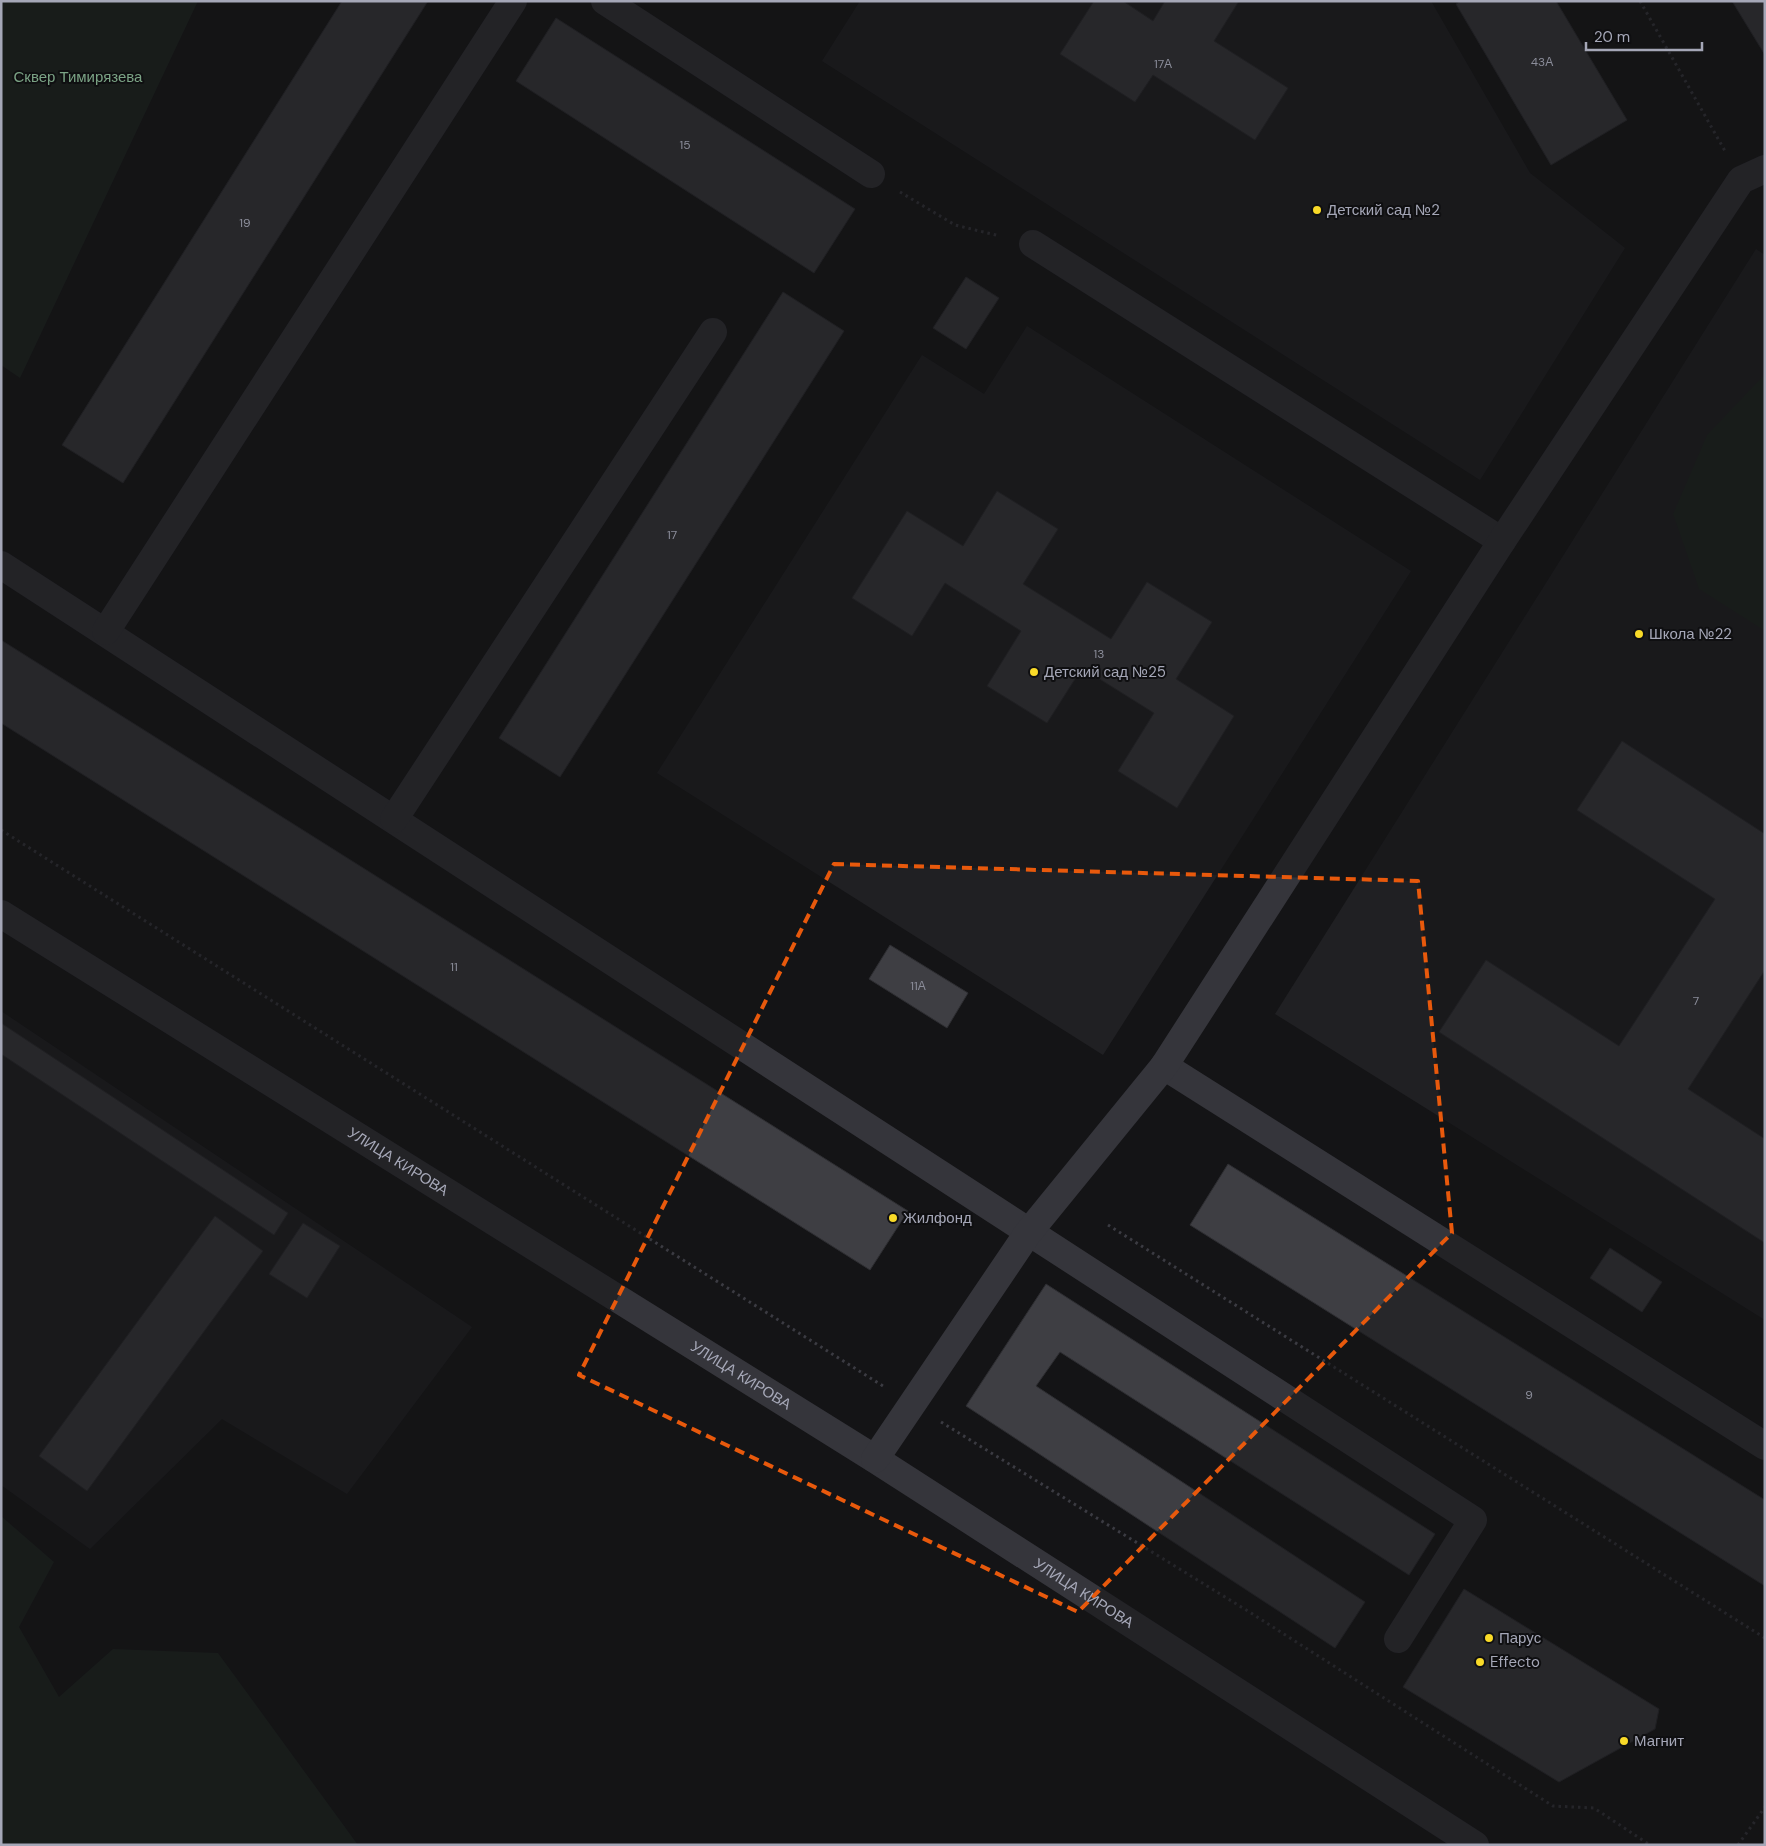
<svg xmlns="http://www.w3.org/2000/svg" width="1766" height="1846" font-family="'DM Sans',sans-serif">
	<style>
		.built { fill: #202023 }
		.green { fill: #1e2620 }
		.building { fill: #3e3e43; stroke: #2e2e32 }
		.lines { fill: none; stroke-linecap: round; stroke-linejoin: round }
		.path { stroke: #3b3b42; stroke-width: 3; stroke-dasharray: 2.5 4; stroke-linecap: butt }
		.minor { stroke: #35353b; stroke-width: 28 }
		.marked { fill: none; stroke: #e8590c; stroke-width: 4; stroke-dasharray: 10 6; stroke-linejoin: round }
		.poi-dot { fill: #f9da28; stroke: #0f0f11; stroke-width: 2 }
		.labels { text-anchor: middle; stroke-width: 4; stroke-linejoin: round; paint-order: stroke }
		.number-label { font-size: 12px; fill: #8b8d9a }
		.park-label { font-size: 15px; fill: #7ba385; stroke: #0f0f11 }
		.poi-label { font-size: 15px; fill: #a5a7b7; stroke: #0f0f11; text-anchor: start }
		.street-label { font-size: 15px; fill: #a5a7b7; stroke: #0f0f11 }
	</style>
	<rect width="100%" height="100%" fill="#141416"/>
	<!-- built -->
	<path class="built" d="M860,1H1431L1530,173L1625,248L1480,480L822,61Z
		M1756,249L1765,255V1320L1275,1014Z
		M1027,326L1411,571L1103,1055L657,773L922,355L984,394Z
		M1,1011L472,1327L347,1494L222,1419L90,1549L1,1485Z"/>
	<!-- green -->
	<path class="green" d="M1,1H198L20,378L1,365Z
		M1765,374V631L1699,589L1673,514L1707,435Z
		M1,1516L54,1562L19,1627L59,1697L113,1649L218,1653L358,1845H1Z"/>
	<!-- building -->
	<path class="building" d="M342,1H428L123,483L62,445Z
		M1094,1H1123L1153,21L1165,1H1239L1214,41L1288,88L1255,140L1153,75L1135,102L1060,54Z
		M1461,1H1556L1627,120L1551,165L1456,4Z
		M1732,1H1765V55Z
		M556,18L855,209L814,273L516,81Z
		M966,277L999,298L966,349L933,328Z
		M783,292L844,331L560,777L499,738Z
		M997,491L1058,529L1023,584L1111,639L1147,582L1212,622L1176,679L1234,716L1177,808L1118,771L1154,713L1082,668L1047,723L987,686L1021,631L945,583L912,636L852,598L907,511L963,546Z
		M1,640L908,1211L870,1270L1,723Z
		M1622,741L1765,834V970L1688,1089L1765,1139V1243L1439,1032L1486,960L1619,1046L1715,899L1577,810Z
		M890,945L968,993L947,1028L869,979Z
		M1,1023L288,1213L274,1235L1,1054Z
		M1228,1164L1765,1500V1586L1190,1225Z
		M215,1216L263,1251L87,1491L39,1456Z
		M303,1223L340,1246L307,1298L269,1274Z
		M1610,1248L1662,1282L1642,1312L1590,1278Z
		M1046,1284L1435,1534L1409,1575L1060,1352L1036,1386L1365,1602L1335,1648L966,1406Z
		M1464,1589L1659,1709L1655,1729L1559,1782L1403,1687Z"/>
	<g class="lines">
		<!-- path -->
		<path class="path" d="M1640,1L1725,151
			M900,192L955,225L1000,236
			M1,830L883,1386
			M1108,1225L1765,1638
			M941,1422L1251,1613L1553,1806L1594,1808L1650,1845
			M1738,1845L1765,1807"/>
		<!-- minor -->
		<g class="minor">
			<path d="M605,1L871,174"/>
			<path d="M1033,244L1502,541"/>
			<path d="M1,565L1473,1520L1398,1639"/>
			<path d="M106,631L513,1"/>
			<path d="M394,819L713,332"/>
			<path id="s1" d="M1,914L875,1459L1475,1845"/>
			<path d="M1164,1066L1765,1446"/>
			<path d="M875,1459L1028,1233L1164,1066L1502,541L1741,180L1765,169"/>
		</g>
	</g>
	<!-- marked area -->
	<path d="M0 0H1766V1846H0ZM834,864L1418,881L1452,1233L1078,1612L579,1375Z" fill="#141416" fill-opacity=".55" fill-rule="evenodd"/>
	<path class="marked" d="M834,864L1418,881L1452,1233L1078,1612L579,1375Z"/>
	<!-- markers -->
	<g class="poi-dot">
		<circle cx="1317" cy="210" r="5"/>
		<circle cx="1639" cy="634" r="5"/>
		<circle cx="1034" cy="672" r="5"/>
		<circle cx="893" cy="1218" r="5"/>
		<circle cx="1489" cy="1638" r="5"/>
		<circle cx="1480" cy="1662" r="5"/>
		<circle cx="1624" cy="1741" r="5"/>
	</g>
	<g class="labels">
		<!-- number labels -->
		<g class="number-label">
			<text x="1542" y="66">43А</text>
			<text x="1163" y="68">17А</text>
			<text x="685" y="149">15</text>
			<text x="245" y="227">19</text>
			<text x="672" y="539">17</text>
			<text x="1099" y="658">13</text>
			<text x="454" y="971">11</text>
			<text x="918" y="990">11А</text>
			<text x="1696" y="1005">7</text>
			<text x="1529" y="1399">9</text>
		</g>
		<!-- park labels -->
		<g class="park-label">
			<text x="78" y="82">Сквер Тимирязева</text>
		</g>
		<!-- poi labels -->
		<g class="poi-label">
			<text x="1327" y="215">Детский сад №2</text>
			<text x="1649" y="639">Школа №22</text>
			<text x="1044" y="677">Детский сад №25</text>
			<text x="903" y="1223">Жилфонд</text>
			<text x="1499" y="1643">Парус</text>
			<text x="1490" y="1667">Effecto</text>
			<text x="1634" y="1746">Магнит</text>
		</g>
		<!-- street labels -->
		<g class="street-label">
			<text dy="5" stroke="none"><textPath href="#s1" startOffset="468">УЛИЦА КИРОВА</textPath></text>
			<text dy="5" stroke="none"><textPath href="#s1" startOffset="872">УЛИЦА КИРОВА</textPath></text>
			<text dy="5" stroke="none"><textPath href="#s1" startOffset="1278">УЛИЦА КИРОВА</textPath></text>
		</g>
	</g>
	<!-- border -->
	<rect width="1766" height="1846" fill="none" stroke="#a5a7b7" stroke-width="5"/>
	<!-- scale -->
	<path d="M1586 42v8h116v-8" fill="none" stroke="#a5a7b7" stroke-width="2.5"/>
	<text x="1594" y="42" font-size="15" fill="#a5a7b7" stroke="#0f0f11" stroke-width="4" paint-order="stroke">20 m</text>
</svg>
